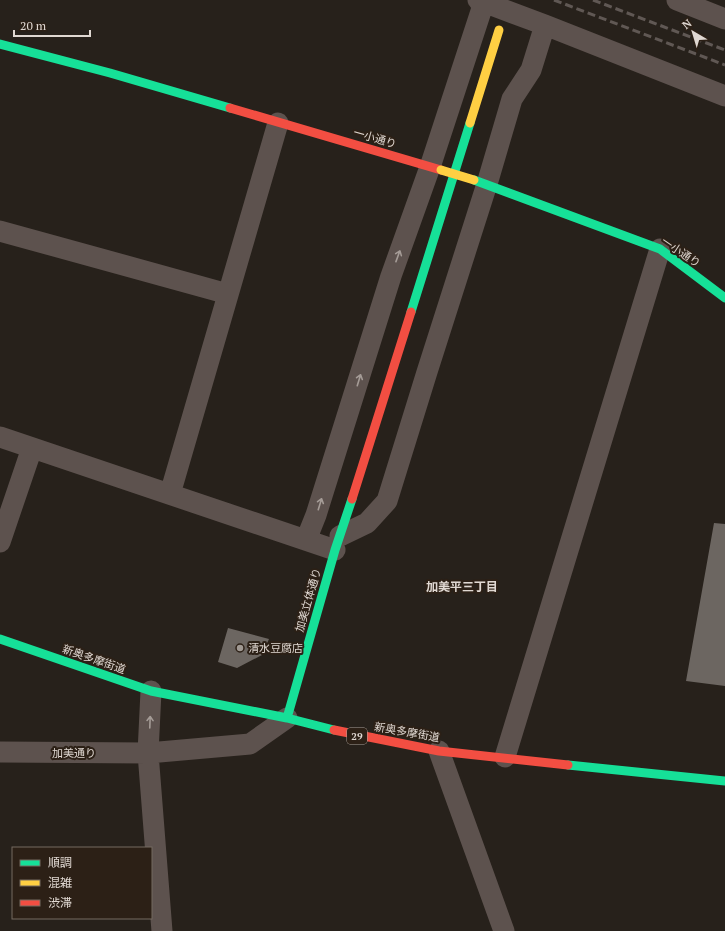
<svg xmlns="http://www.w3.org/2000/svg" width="725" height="931" font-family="'PT Serif','Noto Sans JP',serif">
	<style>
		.building { fill: #6c6661 }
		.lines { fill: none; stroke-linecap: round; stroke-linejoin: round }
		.street { stroke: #5d524e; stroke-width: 21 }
		.fast { stroke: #16e098; stroke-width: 9 }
		.slow { stroke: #ffcf43; stroke-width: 9 }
		.jam { stroke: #f24e42; stroke-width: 9 }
		.rail { stroke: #605854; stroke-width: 3; stroke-dasharray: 8 4; stroke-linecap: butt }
		.slow-bridge { stroke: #ffcf43; stroke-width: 9 }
		.oneway { stroke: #a59c97 }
		.poi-dot { fill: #9f9892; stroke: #2c2016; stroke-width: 1.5 }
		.labels { text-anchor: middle; stroke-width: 4; stroke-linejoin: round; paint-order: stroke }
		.shield { fill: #2c2016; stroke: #aaa19a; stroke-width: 1 }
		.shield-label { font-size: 10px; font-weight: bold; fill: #e0d8d2 }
		.street-label { font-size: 11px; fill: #e0d8d2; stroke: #2c2016 }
		.poi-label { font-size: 11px; fill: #e0d8d2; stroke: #2c2016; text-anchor: start }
		.neighbourhood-label { font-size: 12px; font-weight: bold; fill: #e0d8d2; stroke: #2c2016 }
	</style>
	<rect width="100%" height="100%" fill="#27211b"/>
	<!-- building -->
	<path class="building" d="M714,523L725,524V686L686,681Z
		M228,628L269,639L262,655L237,668L218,662Z"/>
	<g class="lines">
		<!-- street -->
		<path class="street" d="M478,0L545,25L725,96
			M677,0L725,19
			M0,231L228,294
			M0,437L335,550
			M170,494L278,123
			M340,536L367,523L387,501L427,372L487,184L512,99L531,70L545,25
			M306,540L316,515L391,276L430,167L484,2
			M0,542L32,448
			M151,691L148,753L162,931
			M439,751L504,931
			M0,752L148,753L250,744L287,718
			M505,757L660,249"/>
		<!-- fast -->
		<path class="fast" d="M0,44L110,73L230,108
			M474,180L660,249L725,298
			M411,312L470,123
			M0,639L151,691L287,718L334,730
			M287,718L335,550L352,499
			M568,765L725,781"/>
		<!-- slow -->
		<path class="slow" d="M470,123L499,30"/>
		<!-- jam -->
		<path class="jam" d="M230,108L441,170
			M352,499L411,312
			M334,730L439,751L568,765"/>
		<!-- rail -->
		<path class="rail" d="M554,0L725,65
			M593,0L725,50"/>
		<!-- slow-bridge -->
		<path class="slow-bridge" d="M441,170L474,180"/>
	</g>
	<!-- one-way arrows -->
	<defs><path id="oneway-shaft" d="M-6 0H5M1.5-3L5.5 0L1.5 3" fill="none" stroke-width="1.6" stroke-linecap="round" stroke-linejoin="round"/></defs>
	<g class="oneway">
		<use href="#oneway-shaft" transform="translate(398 256) rotate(-70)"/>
		<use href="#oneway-shaft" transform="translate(359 380) rotate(-73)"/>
		<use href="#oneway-shaft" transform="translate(320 504) rotate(-73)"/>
		<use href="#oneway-shaft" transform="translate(150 722) rotate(-88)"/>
	</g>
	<!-- markers -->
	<circle class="poi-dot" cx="240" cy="648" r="4"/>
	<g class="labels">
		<!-- shield labels -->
		<rect class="shield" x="347" y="728" width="20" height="16" rx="3"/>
		<g class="shield-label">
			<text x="357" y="740">29</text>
		</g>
		<!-- street labels -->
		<g class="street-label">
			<text transform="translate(375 138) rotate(16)" y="4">一小通り</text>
			<text transform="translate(681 252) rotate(34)" y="4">一小通り</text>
			<text transform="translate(308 600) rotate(-74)" y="4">加美立体通り</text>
			<text transform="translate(94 659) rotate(19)" y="4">新奥多摩街道</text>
			<text transform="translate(407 732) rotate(10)" y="4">新奥多摩街道</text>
			<text x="74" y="757">加美通り</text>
		</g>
		<!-- poi labels -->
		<g class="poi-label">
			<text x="248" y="652">清水豆腐店</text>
		</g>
		<!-- neighbourhood labels -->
		<g class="neighbourhood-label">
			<text x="462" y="591">加美平三丁目</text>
		</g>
	</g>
	<!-- legend -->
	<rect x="12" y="847" width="140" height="72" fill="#2c2016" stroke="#746a61"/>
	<rect x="20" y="860" width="20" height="6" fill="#16e098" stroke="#746a61"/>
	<text x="48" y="867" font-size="12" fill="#e0d8d2">順調</text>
	<rect x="20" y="880" width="20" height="6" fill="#ffcf43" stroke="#746a61"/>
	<text x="48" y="887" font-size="12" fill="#e0d8d2">混雑</text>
	<rect x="20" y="900" width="20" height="6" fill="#f24e42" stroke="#746a61"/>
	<text x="48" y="907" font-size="12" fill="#e0d8d2">渋滞</text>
	<!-- north arrow -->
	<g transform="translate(693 32) rotate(322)" stroke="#2c2016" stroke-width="3" paint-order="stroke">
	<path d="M0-3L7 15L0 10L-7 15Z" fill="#e0d8d2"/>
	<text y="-6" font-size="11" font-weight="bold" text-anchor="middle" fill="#e0d8d2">N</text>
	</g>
	<!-- scale -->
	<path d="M14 30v6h76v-6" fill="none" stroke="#e0d8d2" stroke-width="2"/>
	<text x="20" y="30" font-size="12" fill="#e0d8d2" stroke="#2c2016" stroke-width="3" paint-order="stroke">20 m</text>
</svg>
